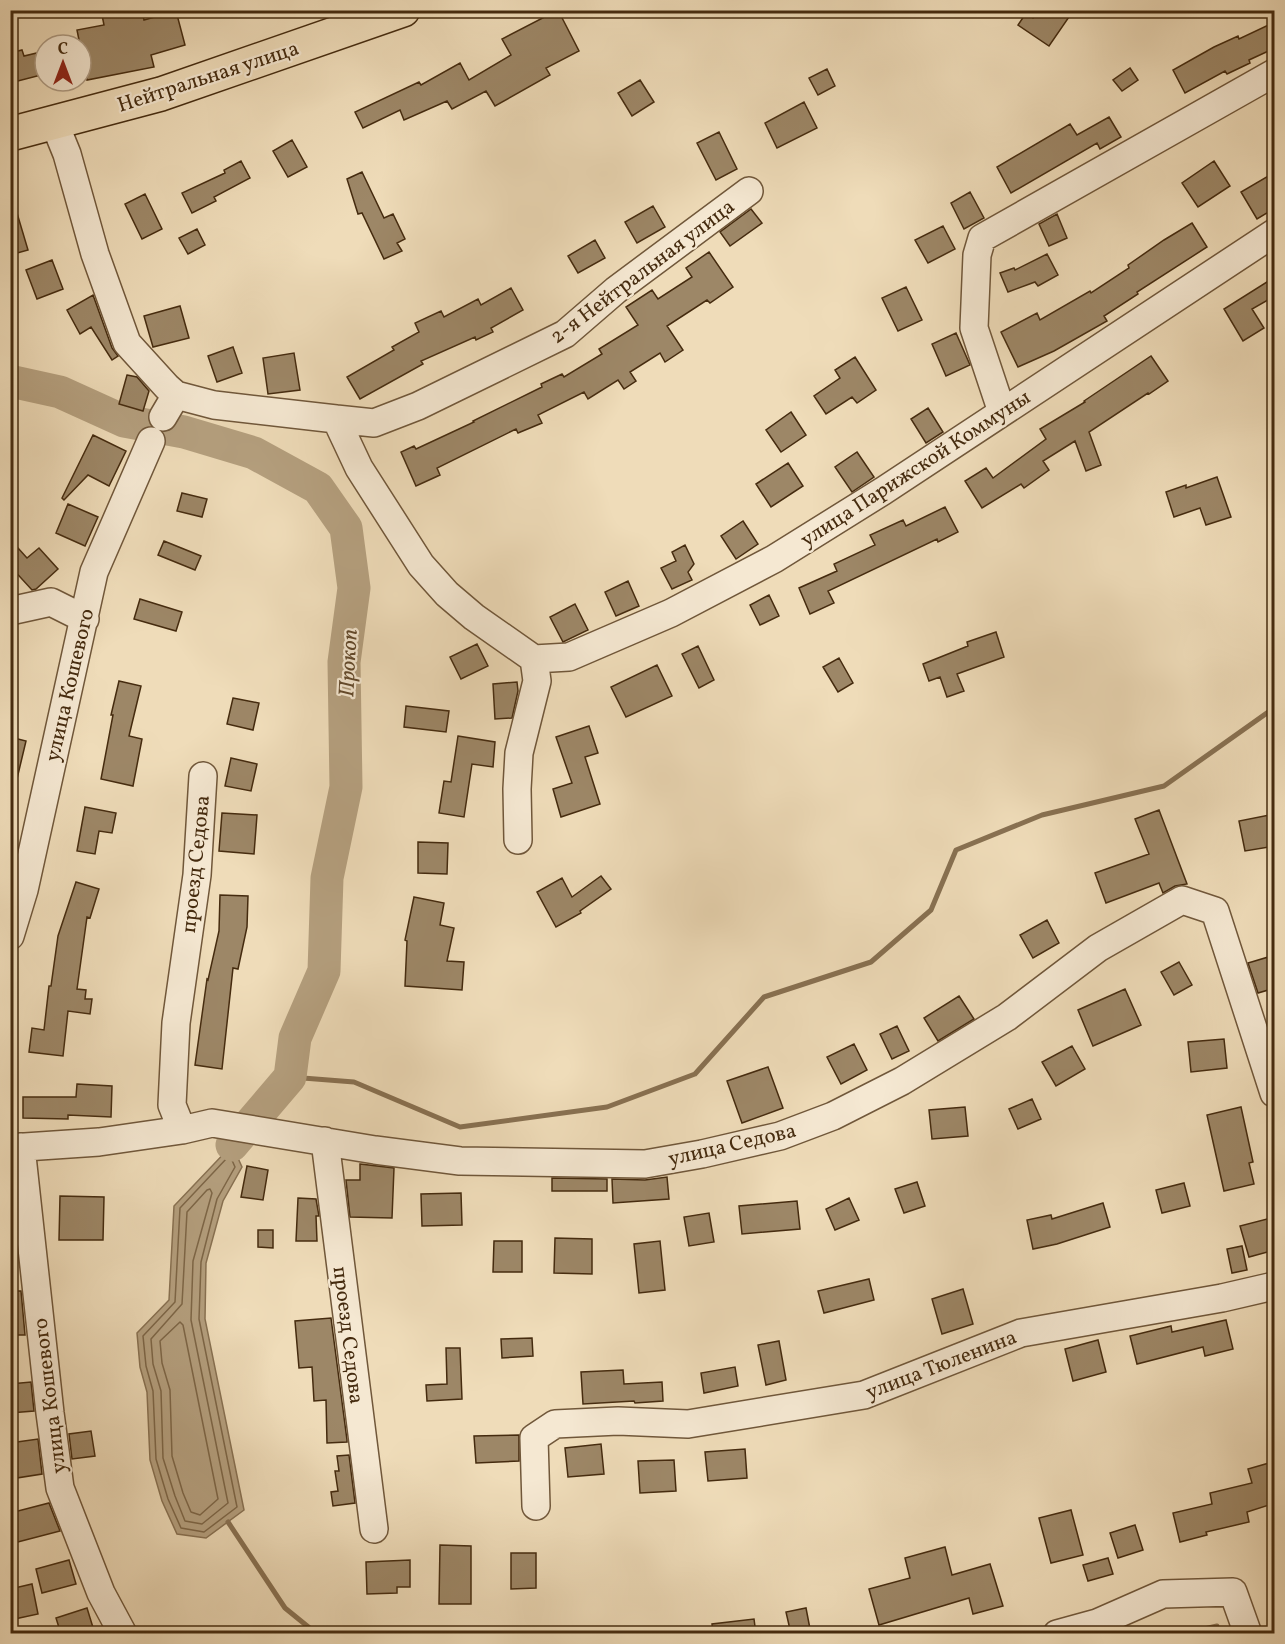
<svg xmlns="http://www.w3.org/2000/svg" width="1285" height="1644" font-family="Vollkorn,serif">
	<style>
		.water { fill: #b5a07f; stroke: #887152; stroke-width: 1.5 }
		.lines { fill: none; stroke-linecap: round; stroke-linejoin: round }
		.shore { stroke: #7d6647; stroke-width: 1.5 }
		.stream { stroke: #887152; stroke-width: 5 }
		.river { stroke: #b5a07f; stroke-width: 33 }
		.building { fill: #9d8767; stroke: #452b0f; stroke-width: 1.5 }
		.minor-casing { stroke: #70573a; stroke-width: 30 }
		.major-casing { stroke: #452b0f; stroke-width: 36 }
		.minor { stroke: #f5e8d2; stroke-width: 27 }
		.major { stroke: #efdcb9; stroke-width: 33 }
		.labels { text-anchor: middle; stroke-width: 4.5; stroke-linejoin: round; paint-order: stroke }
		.street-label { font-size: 21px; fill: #452b0f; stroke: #f5e8d2 }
		.water-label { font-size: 22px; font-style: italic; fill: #61482b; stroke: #f5e8d2 }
	</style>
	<rect width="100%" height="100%" fill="#efdcb9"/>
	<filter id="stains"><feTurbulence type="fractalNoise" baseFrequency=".00333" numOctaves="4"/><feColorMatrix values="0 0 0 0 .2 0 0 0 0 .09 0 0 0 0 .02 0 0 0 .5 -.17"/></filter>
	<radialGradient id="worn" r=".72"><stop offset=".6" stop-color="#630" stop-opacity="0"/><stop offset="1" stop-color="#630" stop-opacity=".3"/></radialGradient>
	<!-- water -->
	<path class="water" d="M232,1145L242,1167L223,1201L206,1263L205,1319L244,1510L206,1538L177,1534L162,1501L150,1460L147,1392L140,1367L137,1333L169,1300L174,1206Z"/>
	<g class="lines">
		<!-- shore -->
		<path class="shore" d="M227,1158H231L235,1167L217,1199L201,1262L199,1319L237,1507L204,1532L181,1528L168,1499L156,1459L153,1391L146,1366L143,1336L175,1302L180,1208Z
			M210,1189L212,1193L193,1261L191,1320L228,1503L202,1524L185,1521L175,1496L163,1458L161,1391L153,1364L151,1339L182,1304L187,1212L207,1190Z
			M180,1322L183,1325L218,1499L200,1515L191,1512L183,1493L172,1456L170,1390L162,1363L160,1341Z"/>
		<!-- stream -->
		<path class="stream" d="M290,1077L354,1082L460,1127L607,1107L695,1074L764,997L871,962L931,910L956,850L1042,815L1164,786L1274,708
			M228,1522L285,1608L317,1634
			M1183,1634L1217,1626"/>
		<!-- river -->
		<path class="river" d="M10,381L60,392L124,421L184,432L254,453L318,488L346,528L354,588L344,662L346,787L327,878L324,971L295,1038L290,1077L232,1145"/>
	</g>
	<!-- building -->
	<path class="building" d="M101,10H142L144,20L176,11L185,45L151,55L154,67L87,80L77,30L104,25Z
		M558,10L579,51L546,68L550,75L495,106L486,91L452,109L447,101L404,120L400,110L363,128L355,112L419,82L421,85L460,63L469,80L511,55L502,39Z
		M1038,10H1060L1069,17L1049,46L1018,25L1026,13L1033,18Z
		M1275,22V48L1249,60L1250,63L1227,74L1225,71L1185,93L1173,70L1214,47L1238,36L1239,39Z
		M22,50L24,56L45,51V74L10,83V53Z
		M1130,68L1138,80L1122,91L1113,80Z
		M827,69L835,86L818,95L809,78Z
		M640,80L654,102L632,116L618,93Z
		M804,102L817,128L777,148L765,123Z
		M1109,117L1121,137L1100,149L1097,143L1011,193L997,167L1070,124L1077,135Z
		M719,132L737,169L716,180L697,143Z
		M292,140L307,167L288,177L273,151Z
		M241,161L250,178L214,197L216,201L192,213L182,193L225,173L224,170Z
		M1214,161L1230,186L1198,207L1182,183Z
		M362,172L384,218L393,214L405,239L397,243L402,251L384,259L362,213L358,214L347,179Z
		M1275,172V208L1257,219L1241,192Z
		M970,192L984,218L964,229L951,203Z
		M145,194L162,229L142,239L125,204Z
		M10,203H14L28,250L10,255Z
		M653,206L665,227L637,243L625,222Z
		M751,209L762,223L730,246L720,232Z
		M1057,214L1067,238L1049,246L1039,224Z
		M1192,223L1207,247L1137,292L1138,294L1104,316L1107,321L1054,351L1018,367L1001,332L1037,313L1040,320L1090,291L1091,293L1129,268L1128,265L1164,240Z
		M943,226L955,249L928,263L915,240Z
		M197,229L205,245L188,254L179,238Z
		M595,240L605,258L578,273L568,256Z
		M709,252L733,287L710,303L707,300L667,326L683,350L665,362L660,353L630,372L636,381L624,389L618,380L588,399L584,392L538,415L542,423L518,433L516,429L437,468L440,475L416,486L401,452L414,446L416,449L474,422L473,421L542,387L541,384L562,374L564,377L602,354L599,349L638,325L626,307L652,290L658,299L692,277L686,268Z
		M1047,254L1058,275L1038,286L1035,282L1008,292L1000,273L1014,268L1015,270Z
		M52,260L63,289L37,299L26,270Z
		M1270,280L1275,288V296L1252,309L1264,328L1243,341L1224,309Z
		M906,287L922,320L898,331L882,298Z
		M511,288L523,310L491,328L493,332L476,340L475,337L421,361L423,364L360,399L347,377L394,350L392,347L419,332L415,323L441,311L444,317L478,299L481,305Z
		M93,295L112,348L118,356L112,360L91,327L80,334L67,310Z
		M180,306L189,338L153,347L144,316Z
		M956,333L970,365L946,376L932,344Z
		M233,347L242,373L217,382L208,356Z
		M294,353L300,390L268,394L263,358Z
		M1151,356L1168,381L1149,394L1148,393L1089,432L1101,465L1086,471L1075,441L1043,461L1049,470L1024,488L1021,484L982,508L965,481L986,468L993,478L1046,439L1040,429L1085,402L1084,401Z
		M855,357L876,390L857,403L852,397L826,414L814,396L840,378L835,370Z
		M127,375L137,377L149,391L143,411L119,404Z
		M928,408L943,432L926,443L911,419Z
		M791,412L806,435L781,452L766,430Z
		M93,435L126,451L109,486L88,475L64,500L62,498Z
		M857,452L874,477L852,492L835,467Z
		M788,463L803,486L771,507L756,484Z
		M1217,477L1231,517L1206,525L1200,508L1174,517L1166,492L1186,485V488Z
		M182,493L207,499L202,517L177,511Z
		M68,504L98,517L85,546L56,533Z
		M945,507L958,532L938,542L937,539L828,591L834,603L810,614L799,588L837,571L834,564L875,545L870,535L903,520L906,526Z
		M743,521L758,544L736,559L721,536Z
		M164,541L201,556L195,570L158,555Z
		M685,545L694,564L688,572L692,580L672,589L661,568L676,561L672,552Z
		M18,548L27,558L39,548L58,569L36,589L32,590L10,566V555Z
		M628,581L639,606L616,616L605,592Z
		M769,595L779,616L760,625L750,605Z
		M140,599L182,612L176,631L134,619Z
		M575,604L588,630L563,642L550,617Z
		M996,632L1004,657L957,674L964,691L947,697L940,677L929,681L923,664L968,646L967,642Z
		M477,644L488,666L461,679L450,657Z
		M698,646L714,680L699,688L682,654Z
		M839,658L853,683L838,692L823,667Z
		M657,665L672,696L626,717L611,687Z
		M119,681L141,686L129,736L142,739L133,786L101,779L113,715H111Z
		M517,682L518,691L512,718L495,719L493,684Z
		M233,698L259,703L253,730L227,724Z
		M406,706L449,711L446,732L404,727Z
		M589,726L598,753L585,757L600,804L561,817L553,789L572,783L556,737Z
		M458,736L495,742L493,767L472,764L464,817L439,813L444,781L451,782Z
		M10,737L26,741L16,783H10Z
		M231,758L257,764L251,791L225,786Z
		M85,807L116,813L112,833L99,831L95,854L77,851Z
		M1159,810L1187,884L1175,886L1163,893L1159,883L1106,903L1095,873L1149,854L1135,819Z
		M222,813L257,815L254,854L219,851Z
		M1275,814V846L1245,851L1239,821Z
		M418,842L448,843L447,874L418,873Z
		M601,876L611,889L580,911L581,913L556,927L537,892L562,878L572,897Z
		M76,882L99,889L90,918L87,917L77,989L86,990L85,999H92L90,1014L68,1011L63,1056L29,1052L32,1028L44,1030L49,986H51L58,936Z
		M220,895L248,896L247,927L238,969L233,968L222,1069L195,1065L207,979L208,980L219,931Z
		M414,897L444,903L440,925L454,928L447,961L464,962L462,990L405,986L407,941L405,940Z
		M1047,920L1059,943L1033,958L1020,935Z
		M1275,955V988L1258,993L1248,963Z
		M1179,962L1192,985L1174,995L1161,972Z
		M1125,989L1141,1025L1093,1046L1078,1010Z
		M959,996L974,1019L938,1041L924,1018Z
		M897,1026L909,1051L892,1059L880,1034Z
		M1224,1039L1227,1068L1191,1072L1188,1042Z
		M854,1044L867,1070L841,1084L827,1057Z
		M1072,1046L1085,1069L1056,1086L1042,1062Z
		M768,1067L783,1108L742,1123L727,1081Z
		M77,1084L112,1086L111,1117L68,1115V1119L23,1118V1097H76Z
		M1032,1099L1041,1119L1018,1129L1009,1109Z
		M965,1107L968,1136L932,1139L929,1110Z
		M1241,1107L1253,1162L1249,1163L1254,1184L1224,1191L1207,1115Z
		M360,1164L394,1168L392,1218L350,1217L346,1180H360Z
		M247,1166L268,1170L263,1200L241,1197Z
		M667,1177L669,1199L613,1203L612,1179L645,1180Z
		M552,1178L607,1179V1191H552Z
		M917,1182L925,1206L904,1213L895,1189Z
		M1184,1183L1190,1206L1162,1213L1156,1190Z
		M461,1193L462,1225L422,1226L421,1194Z
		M60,1196L104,1197L103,1240H59Z
		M298,1198L316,1199L319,1216H316L317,1241H296Z
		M849,1198L859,1220L835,1230L826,1209Z
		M797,1201L800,1229L742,1234L739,1206Z
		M1103,1203L1110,1227L1057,1244L1033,1249L1027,1220L1051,1215L1052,1219Z
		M709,1213L714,1242L689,1246L684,1217Z
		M1275,1217V1250L1249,1257L1240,1226Z
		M258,1230H273V1248L258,1247Z
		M555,1238L592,1239V1274L554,1273Z
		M494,1241H522V1272H493Z
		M660,1241L665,1290L639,1293L634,1244Z
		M1242,1246L1247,1270L1232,1273L1227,1249Z
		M869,1279L874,1300L824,1313L818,1291Z
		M963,1289L973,1324L942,1334L932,1299Z
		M10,1291H21L25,1335H10Z
		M331,1318L347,1440V1442L327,1443L326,1400L314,1401L312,1367L299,1368L295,1321Z
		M1226,1320L1233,1349L1205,1356L1203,1347L1137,1364L1130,1336L1171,1326L1172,1332Z
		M532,1338L533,1356L502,1358L501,1339Z
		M1098,1340L1106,1372L1073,1381L1065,1349Z
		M779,1341L786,1380L766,1385L758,1345Z
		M446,1348H460L462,1399L427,1401L426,1385L447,1384Z
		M735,1367L738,1386L704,1393L701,1373Z
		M623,1370L624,1384L662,1382L663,1401L635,1403L634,1401L583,1404L581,1372Z
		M31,1382L34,1411L10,1413V1384Z
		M91,1431L95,1456L72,1459L69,1434Z
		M519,1435V1461L476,1463L474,1436Z
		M38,1439L42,1474L10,1479V1443Z
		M601,1444L604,1474L568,1477L565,1448Z
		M745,1449L747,1478L708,1481L705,1452Z
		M349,1455L355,1503L333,1506L331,1492L338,1491L335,1471H339L337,1456Z
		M674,1460L676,1491L640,1493L638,1461Z
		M1269,1463L1275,1480V1503L1247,1512L1249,1522L1206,1532L1207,1535L1180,1542L1173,1513L1212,1504L1210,1493L1252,1483L1248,1469Z
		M49,1503L60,1531L10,1544V1513Z
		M1071,1510L1083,1555L1051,1563L1039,1518Z
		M1135,1525L1143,1550L1118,1558L1110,1533Z
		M440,1545L471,1546V1604H439Z
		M945,1547L952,1575L990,1564L1003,1606L973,1614L969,1598L879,1625L869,1589L910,1578L905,1558Z
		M511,1553H536V1588L511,1589Z
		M1108,1558L1113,1574L1088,1581L1083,1565Z
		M69,1560L76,1584L42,1593L36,1569Z
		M410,1560V1587H397V1593L367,1594L366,1562Z
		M32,1584L38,1614L10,1620V1589Z
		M87,1608L95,1634H61L56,1618Z
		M806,1608L811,1634H791L786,1612Z
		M754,1619L756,1634H713L712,1624Z"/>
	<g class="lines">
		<!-- minor casing -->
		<g class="minor-casing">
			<path id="minor" d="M54,122L67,154L95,254L127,343L167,387L176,395L214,405L336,419L359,468L421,565L447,594L474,617L534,659L537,681L519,753L517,789L518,840
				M1002,412L974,328L977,255L982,238L1274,73
				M163,417L176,395
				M336,419L374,423L418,406L565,334L616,290L749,191
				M10,611L51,602L85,619
				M534,659L569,657L671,613L774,559L883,491L1274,233
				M10,936L24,890L94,572L151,441
				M182,1130L172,1105L176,1023L197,875L203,776
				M325,1141L374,1529
				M21,1147L50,1413L60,1488L101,1593L123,1634
				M10,1148L99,1142L182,1130L212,1123L375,1150L460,1161L645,1164L702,1154L780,1136L833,1116L902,1081L1007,1017L1098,948L1182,900L1215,911L1274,1093
				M536,1506L534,1438L555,1424L618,1421L688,1424L864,1395L1021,1333L1222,1298L1274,1286
				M1057,1634L1097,1623L1163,1594L1233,1592L1248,1634"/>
		</g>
		<!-- major casing -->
		<g class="major-casing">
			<path id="major" d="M10,134L161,94L403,10"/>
		</g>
		<!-- minor -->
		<use href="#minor" class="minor"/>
		<!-- major -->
		<use href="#major" class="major"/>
	</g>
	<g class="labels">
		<!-- street labels -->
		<g class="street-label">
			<text transform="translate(208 76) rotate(-18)" y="7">Нейтральная улица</text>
			<text transform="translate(642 271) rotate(-37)" y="7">2-я Нейтральная улица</text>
			<text transform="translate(915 468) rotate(-33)" y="7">улица Парижской Коммуны</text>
			<text transform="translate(69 685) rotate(-77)" y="7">улица Кошевого</text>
			<text transform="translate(195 864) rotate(-84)" y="7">проезд Седова</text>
			<text transform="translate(732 1144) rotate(-13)" y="7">улица Седова</text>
			<text transform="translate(349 1335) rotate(83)" y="7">проезд Седова</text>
			<text transform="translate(941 1364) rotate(-21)" y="7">улица Тюленина</text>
			<text transform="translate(49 1396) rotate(-97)" y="7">улица Кошевого</text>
		</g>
		<!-- water labels -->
		<g class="water-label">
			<text transform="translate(347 663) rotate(-87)" y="8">Прокоп</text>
		</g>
	</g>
	<!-- margin -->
	<rect width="1285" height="1644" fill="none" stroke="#efdcb9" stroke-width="36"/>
	<rect x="12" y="12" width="1261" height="1620" fill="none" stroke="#452b0f" stroke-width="3"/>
	<rect x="18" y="18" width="1249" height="1608" fill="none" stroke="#452b0f" stroke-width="1.5"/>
	<!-- north arrow -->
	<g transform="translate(63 63)"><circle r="28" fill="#f5e8d2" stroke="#af9c84" stroke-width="1.5"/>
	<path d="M0-4.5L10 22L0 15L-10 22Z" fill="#8f2418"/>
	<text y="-9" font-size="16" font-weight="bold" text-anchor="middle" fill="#452b0f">С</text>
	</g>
	<rect width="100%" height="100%" filter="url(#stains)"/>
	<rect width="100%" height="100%" fill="url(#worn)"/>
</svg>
